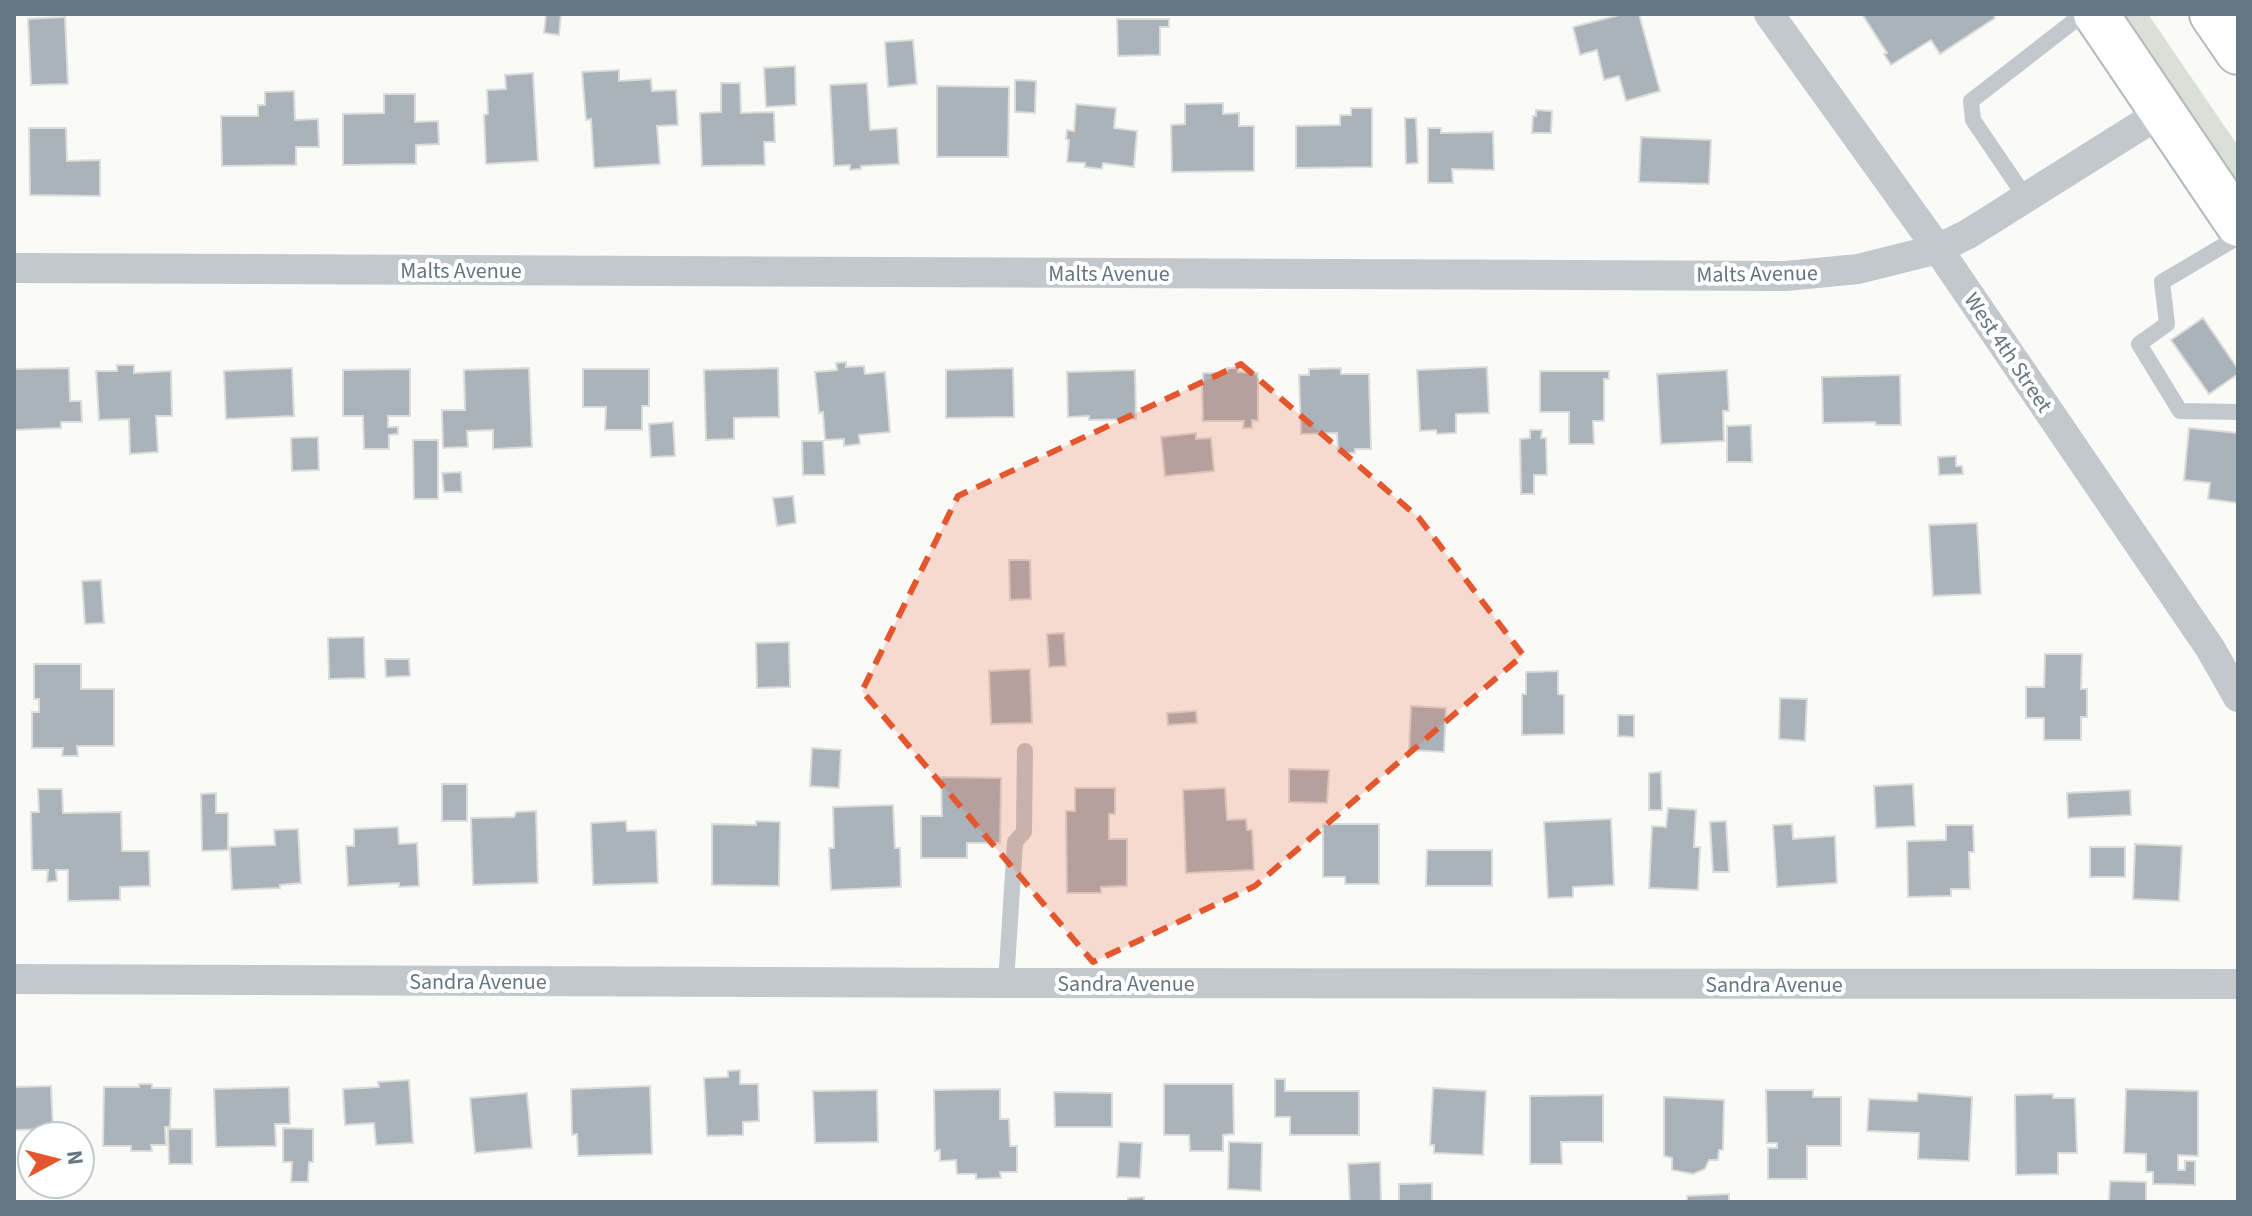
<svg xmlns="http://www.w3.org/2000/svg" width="2252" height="1216" font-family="'Source Sans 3',sans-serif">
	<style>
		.green { fill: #dadfd7 }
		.building { fill: #aab3b9; stroke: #dcdcda; stroke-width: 2 }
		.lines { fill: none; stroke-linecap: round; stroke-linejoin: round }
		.secondary-casing { stroke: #b3babf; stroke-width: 48 }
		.motorway-casing { stroke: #b4b9bd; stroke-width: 48 }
		.service { stroke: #c3c8cc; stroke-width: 16 }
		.minor { stroke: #c3c8cc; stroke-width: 30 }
		.secondary { stroke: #fff; stroke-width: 44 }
		.motorway { stroke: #fff; stroke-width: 44 }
		.marked { fill: #e4572e; fill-opacity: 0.2; stroke: #e4572e; stroke-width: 6; stroke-dasharray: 16 10; stroke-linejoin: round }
		.labels { text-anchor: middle; stroke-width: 8; stroke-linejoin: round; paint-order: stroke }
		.street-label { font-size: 22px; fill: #657683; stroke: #fff }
	</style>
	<rect width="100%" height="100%" fill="#fafaf8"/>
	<!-- green -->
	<path class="green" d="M2119,14H2148L2238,146V187Z"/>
	<!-- building -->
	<path class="building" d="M546,14H561L559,35L544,33Z
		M1623,14H1639L1660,91L1626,101L1619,76L1604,80L1597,50L1580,55L1573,27Z
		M1862,14H1993L1995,18L1940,54L1931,40L1891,65L1884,54L1887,53Z
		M65,17L68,84L31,85L28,19Z
		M1117,19H1169V27H1160V55L1118,56Z
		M913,40L917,84L888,87L885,42Z
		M795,66L796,105L766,107L764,68Z
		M619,70V81L651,79L652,91L676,90L678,125L657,126L660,164L594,168L591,119L586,120L582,72Z
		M533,73L538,161L486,164L484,115L488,114L487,90L506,89L505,75Z
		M1015,80L1036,81L1035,113L1015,112Z
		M721,83H740L741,113L774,112L775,142H764L765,165L702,166L700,113L721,112Z
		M867,83L870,130L897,128L899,164L861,166V169L850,170V165L834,166L830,85Z
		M937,86L1009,87L1008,157H937Z
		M294,91L295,120L318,119L319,147H296V165L222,166L221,116H258V105H265V92Z
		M384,94H415V122L438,121L439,144L416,145V164L343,165V114L384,113Z
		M1223,103V114L1239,113V126H1254V171L1172,172L1171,125L1185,124V104Z
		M1076,104L1116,108L1114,128L1137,131L1134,167L1103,163L1102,169L1085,167V163L1067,162L1069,140L1066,139L1067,130L1074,131Z
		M1351,108H1372V167L1296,168V126L1340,125V115H1351Z
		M1536,110L1552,111L1551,133H1532L1533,116H1536Z
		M1405,118H1416L1418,163L1406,164Z
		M29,128H66L67,161L100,160V196L30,195Z
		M1428,128H1441V133L1493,132L1494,170L1452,169L1453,183H1428Z
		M1641,137L1711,140L1709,184L1639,182Z
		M2203,318L2238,369V374L2209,394L2171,340Z
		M846,362V367L864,366L865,374L885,372L890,432L859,435L860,444L844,446V439L825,440L823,412L819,413L815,372L837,370L836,363Z
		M117,365H134V373L171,371L172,416H156L158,452L130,454L129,419L99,420L96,371H117Z
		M1487,367L1489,413L1456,414V433L1437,434L1436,430L1420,431L1417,370Z
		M69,368L70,401H81L82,422H61V428L14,430V369Z
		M292,368L294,416L226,419L224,371Z
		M529,368L532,447L493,449V430L467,431L468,447L443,448L442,410H465L464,370Z
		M778,368L779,417L734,418V439L706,440L704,370Z
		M1013,368L1014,417L946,418V370Z
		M1227,368H1238V372L1258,373V421L1252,420V428H1243L1244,421H1203L1202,385H1200V381H1203V373H1227Z
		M1341,368V374H1369L1371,449H1355V453H1338L1337,433L1301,434L1299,375H1309V369Z
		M410,369V416H388V427H398V434L389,435V449H364L363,416H343V370Z
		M583,369H649V406H642V430H605L606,407H583Z
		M1135,370L1136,419L1089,420V416L1068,417L1067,372Z
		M1727,370L1729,411H1723L1724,441L1661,444L1657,374Z
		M1540,371H1609V379H1604V421H1593L1594,444H1569V412H1540Z
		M1900,375L1901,425H1876L1875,422L1823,423L1822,377Z
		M673,422L675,456L651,457L649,424Z
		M1751,425L1752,462H1727V426Z
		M2189,428L2238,433V503L2208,499L2210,483L2184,480Z
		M1530,430H1542L1541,438H1546L1547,475H1534V494H1521L1520,439L1530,438Z
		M1196,433V439L1211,438L1214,471L1165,476L1161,437Z
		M318,437L319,470L292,471L291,438Z
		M413,440H438V499H414Z
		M802,441H823L825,475H803Z
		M1956,456V466H1962L1963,474L1939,475L1938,457Z
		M461,472L462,492H444L442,473Z
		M793,496L796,523L777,526L773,498Z
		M1977,523L1981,594L1933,596L1929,525Z
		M1009,560H1030L1031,599L1010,600Z
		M101,580L104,623L85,624L82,581Z
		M1064,633L1066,666L1049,667L1047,634Z
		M364,637L365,678L329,679L328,638Z
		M789,642L790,687L757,688L756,643Z
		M2045,654H2082L2081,689H2087V717H2081V740H2044V718H2026V687H2044Z
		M385,659H409L410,676L386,677Z
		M34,664H81V689H114V746H77L78,756H62L63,748H32V712H39V699H34Z
		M1030,669L1032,723L991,724L989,671Z
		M1558,671V694L1564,695V734L1522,735V694H1526V672Z
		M1780,698L1807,699L1805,741L1779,739Z
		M1411,706L1446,708L1444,752L1409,750Z
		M1196,711L1197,723L1168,725L1167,713Z
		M1618,715H1634V737L1618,736Z
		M812,748L841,750L839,788L810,786Z
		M1289,769L1329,770L1327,803L1289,802Z
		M1661,772L1662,810H1649V773Z
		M941,777L1001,778L1000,843H967V858H921V816H942Z
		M442,784H467V821H442Z
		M1913,784L1915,826L1876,828L1874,786Z
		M1075,788H1115V814H1109V839H1127V886L1101,887V893H1067L1066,811H1075Z
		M1225,788L1227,820L1246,819L1247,830H1252L1254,870L1186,873L1183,790Z
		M38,789H62L63,813L121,812L122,851H149L150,886L120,887V900L68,901V870H56L57,881L47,882L48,870H32L31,812H39Z
		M2130,790L2131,815L2068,818L2067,793Z
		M216,793V813H228V850L202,851L201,794Z
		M893,805L895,848H900L901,887L831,890L829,848H834L833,807Z
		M1668,808L1696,810L1694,847H1700L1698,890L1649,888L1652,826L1666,827Z
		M536,811L538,883L473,885L471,818L514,817L516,812Z
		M1611,819L1614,885L1573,887V897L1548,898L1544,822Z
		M626,821L627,831L656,830L658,883L593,885L591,823Z
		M756,821L780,822L779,886L712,885V824L756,825Z
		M1726,821L1729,872H1713L1710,822Z
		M1323,824H1379V884H1345V877H1323Z
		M1792,824L1793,839L1835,836L1837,883L1777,887L1773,825Z
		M1946,825H1973L1974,852H1969L1970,889H1951V896L1908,897L1907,841L1946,840Z
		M398,827L399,844L417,843L419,886L399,887V883L348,886L346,846H354V829Z
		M298,829L301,883L280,885V888L232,890L230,847L275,845L274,830Z
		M2135,844L2182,846L2179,901L2133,899Z
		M2090,847H2125V877H2090Z
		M1427,850H1492V886H1426Z
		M740,1070V1084H758L759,1121L743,1122V1135L707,1136L704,1078L728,1077V1071Z
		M1275,1079H1285V1091H1359V1135H1290V1117H1275Z
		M409,1080L413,1143L376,1145L374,1123L345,1125L343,1089L379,1087L378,1082Z
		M139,1084H152V1088H171L170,1127H165L166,1145H151L152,1151H131V1146H103L104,1087H139Z
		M1164,1084H1233L1234,1134L1223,1135V1151H1190L1189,1135H1164Z
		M51,1086L53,1129L14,1130V1087Z
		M650,1086L652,1154L578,1156L577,1134L572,1135L571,1089Z
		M289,1087L290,1124H275L276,1146L216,1147L214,1089Z
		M1433,1088L1486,1091L1483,1155L1434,1153V1145H1430Z
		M1000,1089V1119H1009L1010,1146H1017V1172H1000L1001,1178L976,1179V1174H957L956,1160L940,1161V1150L935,1151L934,1090Z
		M2126,1089L2198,1091V1156L2178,1155V1170H2185V1161H2195V1185L2153,1184V1172H2146V1154L2124,1153Z
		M877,1090L878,1142L815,1143L813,1091Z
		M1766,1090H1813V1097H1841V1146H1807V1179H1768V1148H1777V1143H1767Z
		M1054,1092L1112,1093V1127H1055Z
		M527,1093L532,1148L475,1153L470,1098Z
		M1918,1093L1972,1097L1969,1161L1918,1159L1919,1133L1867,1131L1869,1099L1917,1101Z
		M2053,1094V1098H2075L2077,1153H2058V1174L2016,1175L2015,1095Z
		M1603,1095V1142H1561L1562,1164H1530V1096Z
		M1664,1097L1724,1100L1723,1150H1719L1718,1160H1709L1705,1169L1693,1174L1672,1170V1158L1664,1156Z
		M283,1128L313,1129V1162H309L308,1182H291L292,1162H283Z
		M168,1129H192V1164H169Z
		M1119,1142L1142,1143L1140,1178L1117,1177Z
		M1229,1142L1262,1143L1261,1191L1228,1189Z
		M1380,1162L1381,1201L1350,1202L1348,1164Z
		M2110,1181L2146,1182V1202H2109Z
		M1432,1183V1202H1399V1184Z
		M1729,1194V1202H1687V1196Z
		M1144,1197V1202H1128V1198Z"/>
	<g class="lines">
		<!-- secondary casing -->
		<g class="secondary-casing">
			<path id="secondary" d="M2096,14L2238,224"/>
		</g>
		<!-- motorway casing -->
		<g class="motorway-casing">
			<path id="motorway" d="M2212,14L2238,52"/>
		</g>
		<!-- service -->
		<path class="service" d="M2026,198L1973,120L1971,101L2083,14
			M2238,237L2162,282L2167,324L2139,344L2180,411L2238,412
			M1006,983L1015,842L1024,832L1025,751"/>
		<!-- minor -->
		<path class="minor" d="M1769,14L1938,249L2210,648L2238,697
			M14,268L1786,276L1858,269L1938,249L1968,234L2162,112
			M14,979L1006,983L2238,984"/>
		<!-- secondary -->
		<use href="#secondary" class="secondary"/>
		<!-- motorway -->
		<use href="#motorway" class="motorway"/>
	</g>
	<!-- marked area -->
	<path class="marked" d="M1241,364L1419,518L1523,655L1255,886L1093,962L862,691L958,496Z"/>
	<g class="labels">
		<!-- street labels -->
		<g class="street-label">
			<text x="461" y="278">Malts Avenue</text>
			<text x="1109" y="281">Malts Avenue</text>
			<text transform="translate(1757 273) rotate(-1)" y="8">Malts Avenue</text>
			<text transform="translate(2009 352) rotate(56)" y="8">West 4th Street</text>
			<text x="478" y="989">Sandra Avenue</text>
			<text x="1126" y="991">Sandra Avenue</text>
			<text x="1774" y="992">Sandra Avenue</text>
		</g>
	</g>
	<!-- border -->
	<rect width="2252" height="1216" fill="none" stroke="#657683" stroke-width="32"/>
	<!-- north arrow -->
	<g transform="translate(56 1160) rotate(83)"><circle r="38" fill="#ffffff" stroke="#c1c8cd" stroke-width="2"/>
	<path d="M0-6L14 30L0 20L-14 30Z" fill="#e4572e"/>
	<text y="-12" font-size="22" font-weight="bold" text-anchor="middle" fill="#657683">N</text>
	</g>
</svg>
